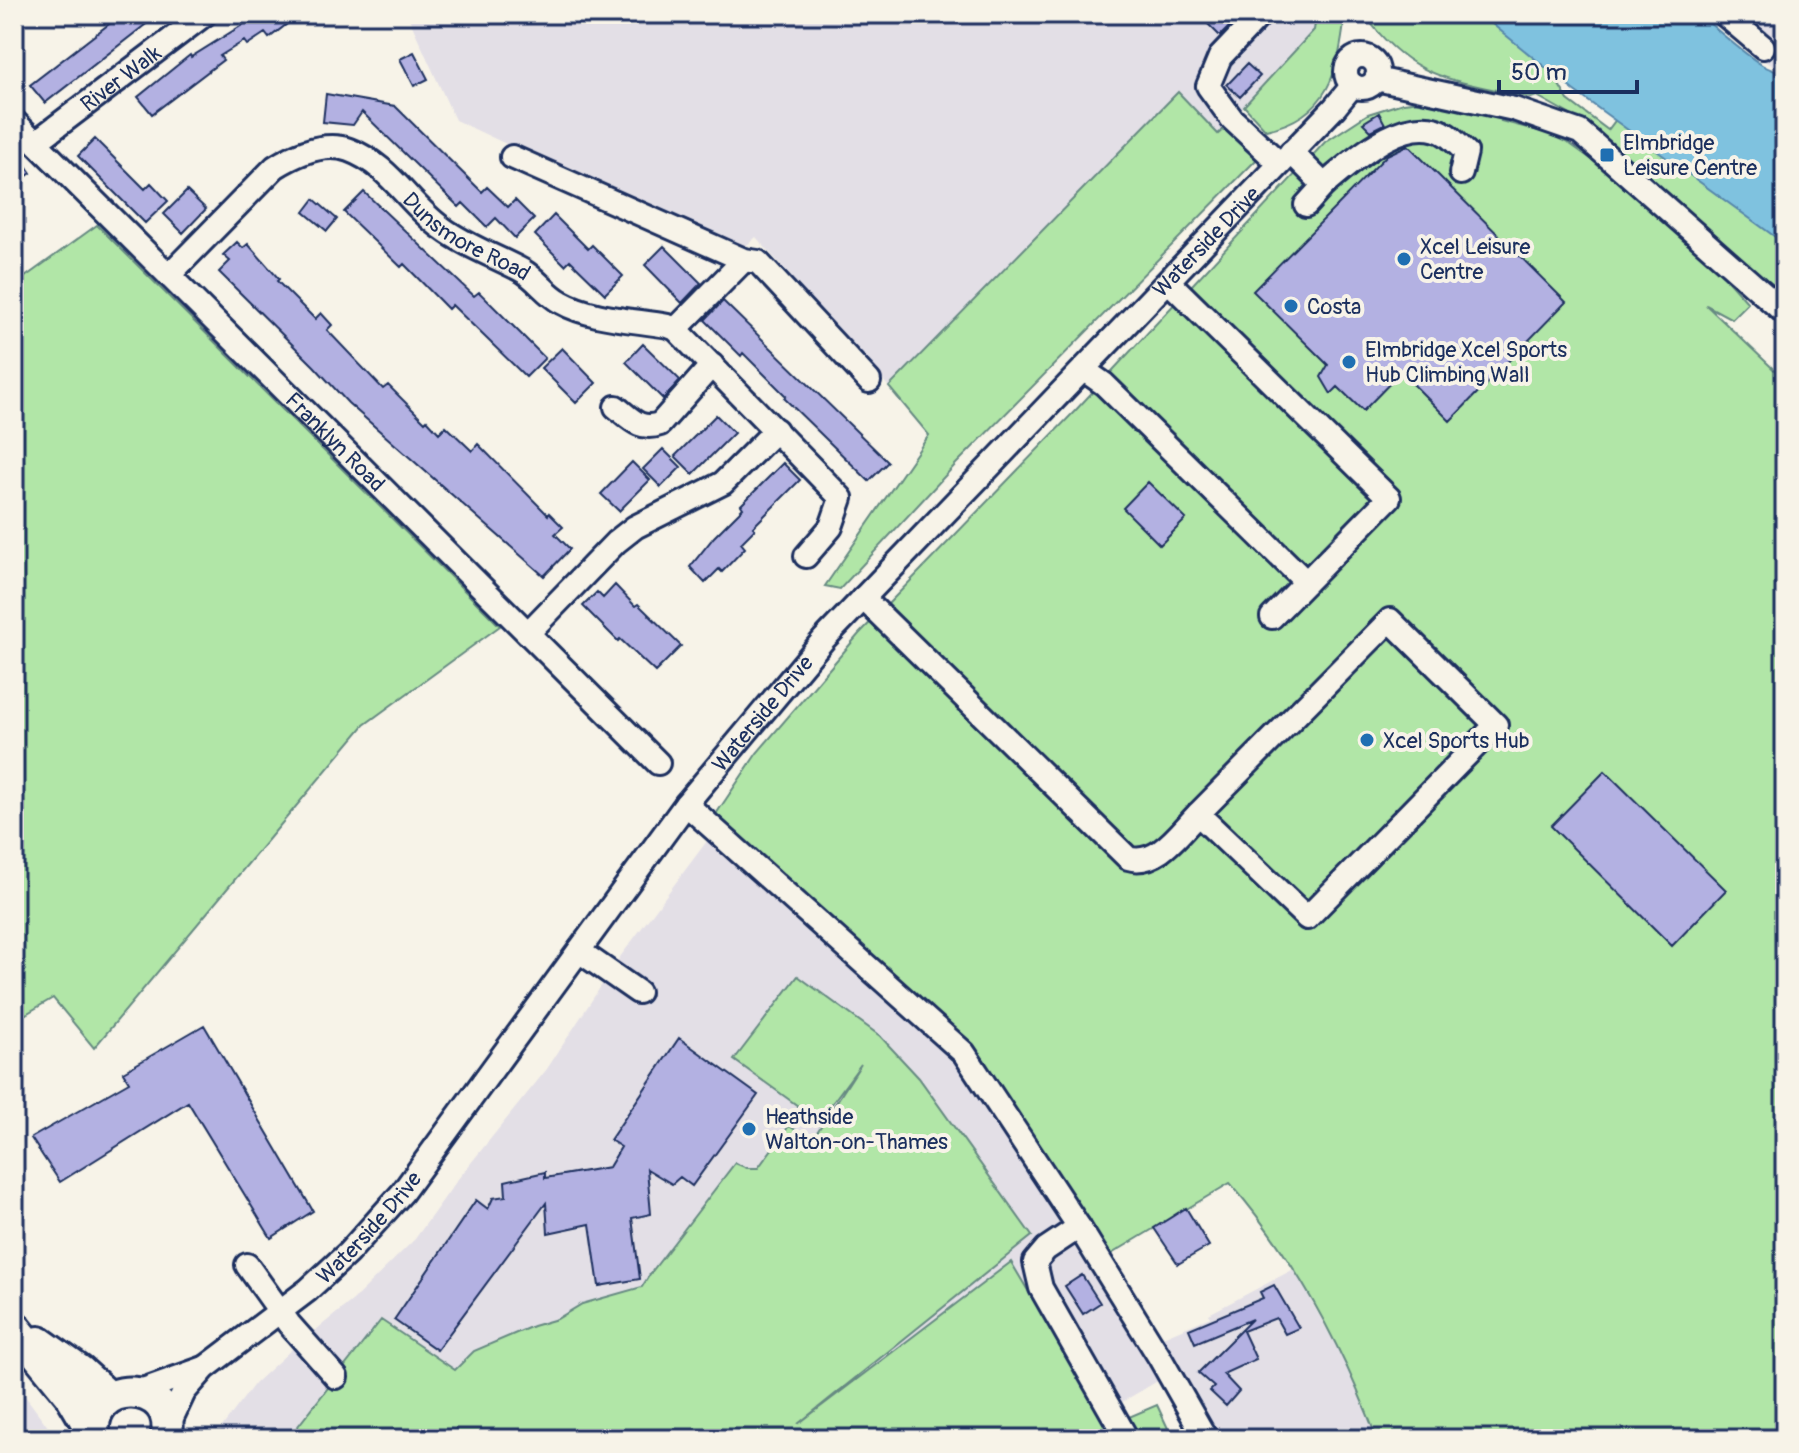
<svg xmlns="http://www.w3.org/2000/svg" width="1799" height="1453" font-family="Pangolin,sans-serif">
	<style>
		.built { fill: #e3dfe6 }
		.green { fill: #b1e6a7; stroke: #668a82; stroke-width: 2 }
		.water { fill: #7fc2df; stroke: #5787ab; stroke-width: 2 }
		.building { fill: #b3b1e2; stroke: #1b2f5e; stroke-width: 2 }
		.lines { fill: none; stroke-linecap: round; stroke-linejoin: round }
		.minor-casing { stroke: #1b2f5e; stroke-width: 28 }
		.major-casing { stroke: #1b2f5e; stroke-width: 36 }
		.minor { stroke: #f7f3e8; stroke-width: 22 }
		.major { stroke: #f7f3e8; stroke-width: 30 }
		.poi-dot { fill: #1f6fb2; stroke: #f7f3e8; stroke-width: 3 }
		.labels { text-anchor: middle; stroke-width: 8; stroke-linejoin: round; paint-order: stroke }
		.street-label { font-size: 22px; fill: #1b2f5e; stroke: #f7f3e8 }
		.poi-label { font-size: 22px; fill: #1b2f5e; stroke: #f7f3e8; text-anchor: start }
	</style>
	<rect width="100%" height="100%" fill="#f7f3e8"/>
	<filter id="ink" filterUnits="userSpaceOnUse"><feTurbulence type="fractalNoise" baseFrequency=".0125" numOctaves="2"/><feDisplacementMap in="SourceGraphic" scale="16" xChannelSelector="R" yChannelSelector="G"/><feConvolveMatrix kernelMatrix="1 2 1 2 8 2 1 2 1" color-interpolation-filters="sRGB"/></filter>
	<g filter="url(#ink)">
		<!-- built -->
		<path class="built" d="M407,14H1319L1316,17L1314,30L1218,134L1178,92L889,387L756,237L738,253L455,120Z
			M1706,14H1785V70L1763,61L1738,43Z
			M707,841L961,1069L1060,1224L1078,1210L1163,1337L1210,1317L1209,1314L1294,1269L1355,1381L1377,1439H1198L1161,1379L1100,1415L1011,1263L780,1439H218L222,1427L255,1383L291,1350L353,1300L415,1239L458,1179L547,1069L620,957Z
			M14,1381L57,1439H14Z"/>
		<!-- green -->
		<path class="green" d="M1319,14L1345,16C1338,72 1329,117 1266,130L1244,106L1314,30L1316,17Z
			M1364,14H1498L1551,61L1558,83L1568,100L1608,130L1623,110L1785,244V301L1569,114L1537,96L1531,98C1456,79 1413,83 1364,14Z
			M1178,92L1218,134L1239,116L1259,157L956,464L840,589L825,586L929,435L889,387Z
			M1440,99L1502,118L1501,121L1547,133L1570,144L1591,159L1645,199L1705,255L1748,303L1732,319L1706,305L1785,380V1439H1377C1342,1346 1295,1258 1230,1183L1108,1256L975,1051L712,820L757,753L859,634L1074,412L1325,142L1368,114L1403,103Z
			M97,225L500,626L364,725L94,1048L53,998L14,1021V285Z
			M798,976L880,1036L919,1078L1032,1236L798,1424L1011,1262L1116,1439H288L381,1320L455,1370L474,1351L533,1326L557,1319L582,1304L642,1287L650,1274L735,1163L747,1168H758L789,1126L812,1140L861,1064L819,1121L734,1060Z
			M1157,1405L1173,1439H1132L1122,1420Z"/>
		<!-- water -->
		<path class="water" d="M1480,14H1699C1720,32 1739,50 1762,65C1770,70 1776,70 1785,76V244L1573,90Z"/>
		<!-- building -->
		<path class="building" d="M122,14H159L45,103L30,85Z
			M260,14H300L269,38L265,33L247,45L244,41L220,56L223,60L152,114L138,97L190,55L191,57Z
			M1212,14H1242L1220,36L1205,21Z
			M414,52L428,79L414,86L400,59Z
			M1247,64L1260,76L1240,97L1227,85Z
			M326,94L395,106L482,192L487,187L508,207L515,200L534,219L515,238L496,218L487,227L463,203L459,207L362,112L353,125L323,122Z
			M1379,113L1385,124L1371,131L1363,123Z
			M95,139L145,189L151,183L168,201L145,223L78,156Z
			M1408,145L1566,302L1450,421L1401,372L1363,411L1338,387L1331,394L1321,377L1328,365L1253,291L1387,155Z
			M14,148L31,173L14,186Z
			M187,191L206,209L183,233L164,214Z
			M364,192L474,296L479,292L545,358L526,377L452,305L448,309L404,264L401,267L344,212Z
			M314,199L337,219L327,231L304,212Z
			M554,215L588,249L592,245L623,276L605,294L570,260L565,265L535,235Z
			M237,242L243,248L248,244L279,279L277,281L315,319L321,313L332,325L327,330L383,389L388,385L425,422L427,420L439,433L446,426L472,451L478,444L548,515L549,513L563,527L555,534L570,549L544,576L348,403L314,366L219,272L230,261L223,255Z
			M664,246L701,283L682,303L645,265Z
			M723,301L888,462L869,481L784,398L786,396L743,353L741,356L705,320Z
			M643,344L680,380L663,399L626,362Z
			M562,348L596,383L576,403L541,368Z
			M716,415L734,433L693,474L675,456Z
			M663,449L681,467L661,487L643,469Z
			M632,462L650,480L619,511L601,494Z
			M783,463L800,480L753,527L755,529L741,543L745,548L722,572L719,569L705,583L690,567L714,537L743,508L741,505Z
			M1148,482L1186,519L1160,545L1123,508Z
			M615,585L635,606L638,604L681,646L655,672L620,639L618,641L583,606L597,592L603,598Z
			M1605,771L1726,890L1672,946L1551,826Z
			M204,1025L313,1211L271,1238L188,1102L60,1182L31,1138L129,1082L123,1072Z
			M679,1038L758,1095L692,1186L680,1177L672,1184L647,1169L651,1214L632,1218L640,1279L599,1286L590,1224L548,1233L546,1203L437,1350L394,1320L476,1200L488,1209L493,1198L506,1196L505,1181L545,1172V1178L609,1167L621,1147L610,1140Z
			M1186,1208L1209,1246L1178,1264L1154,1228Z
			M1082,1275L1100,1303L1083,1314L1065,1286Z
			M1274,1285L1299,1328L1285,1334L1276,1318L1243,1331L1256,1359L1223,1374L1239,1391L1226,1406L1210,1391L1214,1387L1198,1373L1252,1319L1195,1343L1189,1329L1263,1298L1260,1292Z"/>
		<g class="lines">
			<!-- minor casing -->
			<g class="minor-casing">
				<g id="minor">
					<path d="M1261,14L1220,57L1208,86L1232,119L1280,164"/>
					<path d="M1724,14L1763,47"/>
					<circle cx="1362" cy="72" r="16"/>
					<path d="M1376,79L1514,109L1580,132L1785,313"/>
					<path id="s1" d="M14,121L658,763"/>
					<path id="s2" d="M36,142L205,14"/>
					<path d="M1291,152L1324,185L1306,205"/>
					<path d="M512,157L744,260L676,329"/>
					<path d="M1324,185C1353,161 1408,109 1447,135C1454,140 1460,147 1466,152L1461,173"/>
					<path d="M744,260L758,262L869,381"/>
					<path id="s3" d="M170,274L275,167C296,154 324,141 349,150C390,165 408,204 442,228C466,246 497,257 523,271C537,279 546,294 561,302C591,319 634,320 668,326L676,329L841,498L831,527L806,556"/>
					<path d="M1169,282L1389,498L1272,617"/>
					<path d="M1084,370L1104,384L1306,582"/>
					<path d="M616,407C631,419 640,431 660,424L712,365"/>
					<path d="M863,598L1128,858C1157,867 1180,832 1198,814"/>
					<path d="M1390,620L1496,725L1307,918L1198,814Z"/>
					<path d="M528,633L616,542L635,527L723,483L776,430"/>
					<path d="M686,804L964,1053L1079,1227L1160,1358L1206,1439"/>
					<path d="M579,951L638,992"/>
					<path d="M1079,1227L1046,1249L1035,1262L1041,1288L1127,1439"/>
					<path d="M247,1265L289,1324L336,1377"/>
					<path d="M137,1392L204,1368"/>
					<path id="s4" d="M168,1426L184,1392L205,1368L308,1290L348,1253L402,1193L686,804L824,639L1335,107L1353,85"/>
				</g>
			</g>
			<!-- major casing -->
			<g class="major-casing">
				<path id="major" d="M14,1326L71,1396L94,1435
					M39,1342L80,1371L110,1398
					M95,1439C83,1375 181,1379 166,1439"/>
			</g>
			<!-- minor -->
			<use href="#minor" class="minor"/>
			<!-- major -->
			<use href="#major" class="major"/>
		</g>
	</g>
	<!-- markers -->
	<g class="poi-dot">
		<rect x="1599" y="147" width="16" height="16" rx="4"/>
		<circle cx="1404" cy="259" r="8"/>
		<circle cx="1291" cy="306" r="8"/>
		<circle cx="1349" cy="362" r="8"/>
		<circle cx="1367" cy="740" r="8"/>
		<circle cx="749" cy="1129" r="8"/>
	</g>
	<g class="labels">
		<!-- street labels -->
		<g class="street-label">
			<text dy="8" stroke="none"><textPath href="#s2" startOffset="106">River Walk</textPath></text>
			<text dy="8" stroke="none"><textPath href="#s3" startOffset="376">Dunsmore Road</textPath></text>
			<text dy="8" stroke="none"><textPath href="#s4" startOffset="1582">Waterside Drive</textPath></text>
			<text dy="8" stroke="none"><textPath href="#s1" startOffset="454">Franklyn Road</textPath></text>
			<text dy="8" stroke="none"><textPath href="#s4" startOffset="934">Waterside Drive</textPath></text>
			<text dy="8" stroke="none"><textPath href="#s4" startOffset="286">Waterside Drive</textPath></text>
		</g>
		<!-- poi labels -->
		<g class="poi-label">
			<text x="1623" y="150">Elmbridge<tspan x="1623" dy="25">Leisure Centre</tspan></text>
			<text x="1420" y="254">Xcel Leisure<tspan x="1420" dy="25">Centre</tspan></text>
			<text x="1307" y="314">Costa</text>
			<text x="1365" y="357">Elmbridge Xcel Sports<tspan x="1365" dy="25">Hub Climbing Wall</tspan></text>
			<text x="1383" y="748">Xcel Sports Hub</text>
			<text x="765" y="1124">Heathside<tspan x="765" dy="25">Walton-on-Thames</tspan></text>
		</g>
	</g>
	<!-- margin -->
	<rect width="1799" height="1453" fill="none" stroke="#f7f3e8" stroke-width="48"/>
	<rect x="24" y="24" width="1751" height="1405" fill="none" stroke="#1b2f5e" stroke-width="3" filter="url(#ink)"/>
	<!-- scale -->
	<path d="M1499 80v12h138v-12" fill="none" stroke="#1b2f5e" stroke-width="4"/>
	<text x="1511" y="80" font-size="24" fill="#1b2f5e" stroke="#f7f3e8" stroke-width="6" paint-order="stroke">50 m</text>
</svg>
